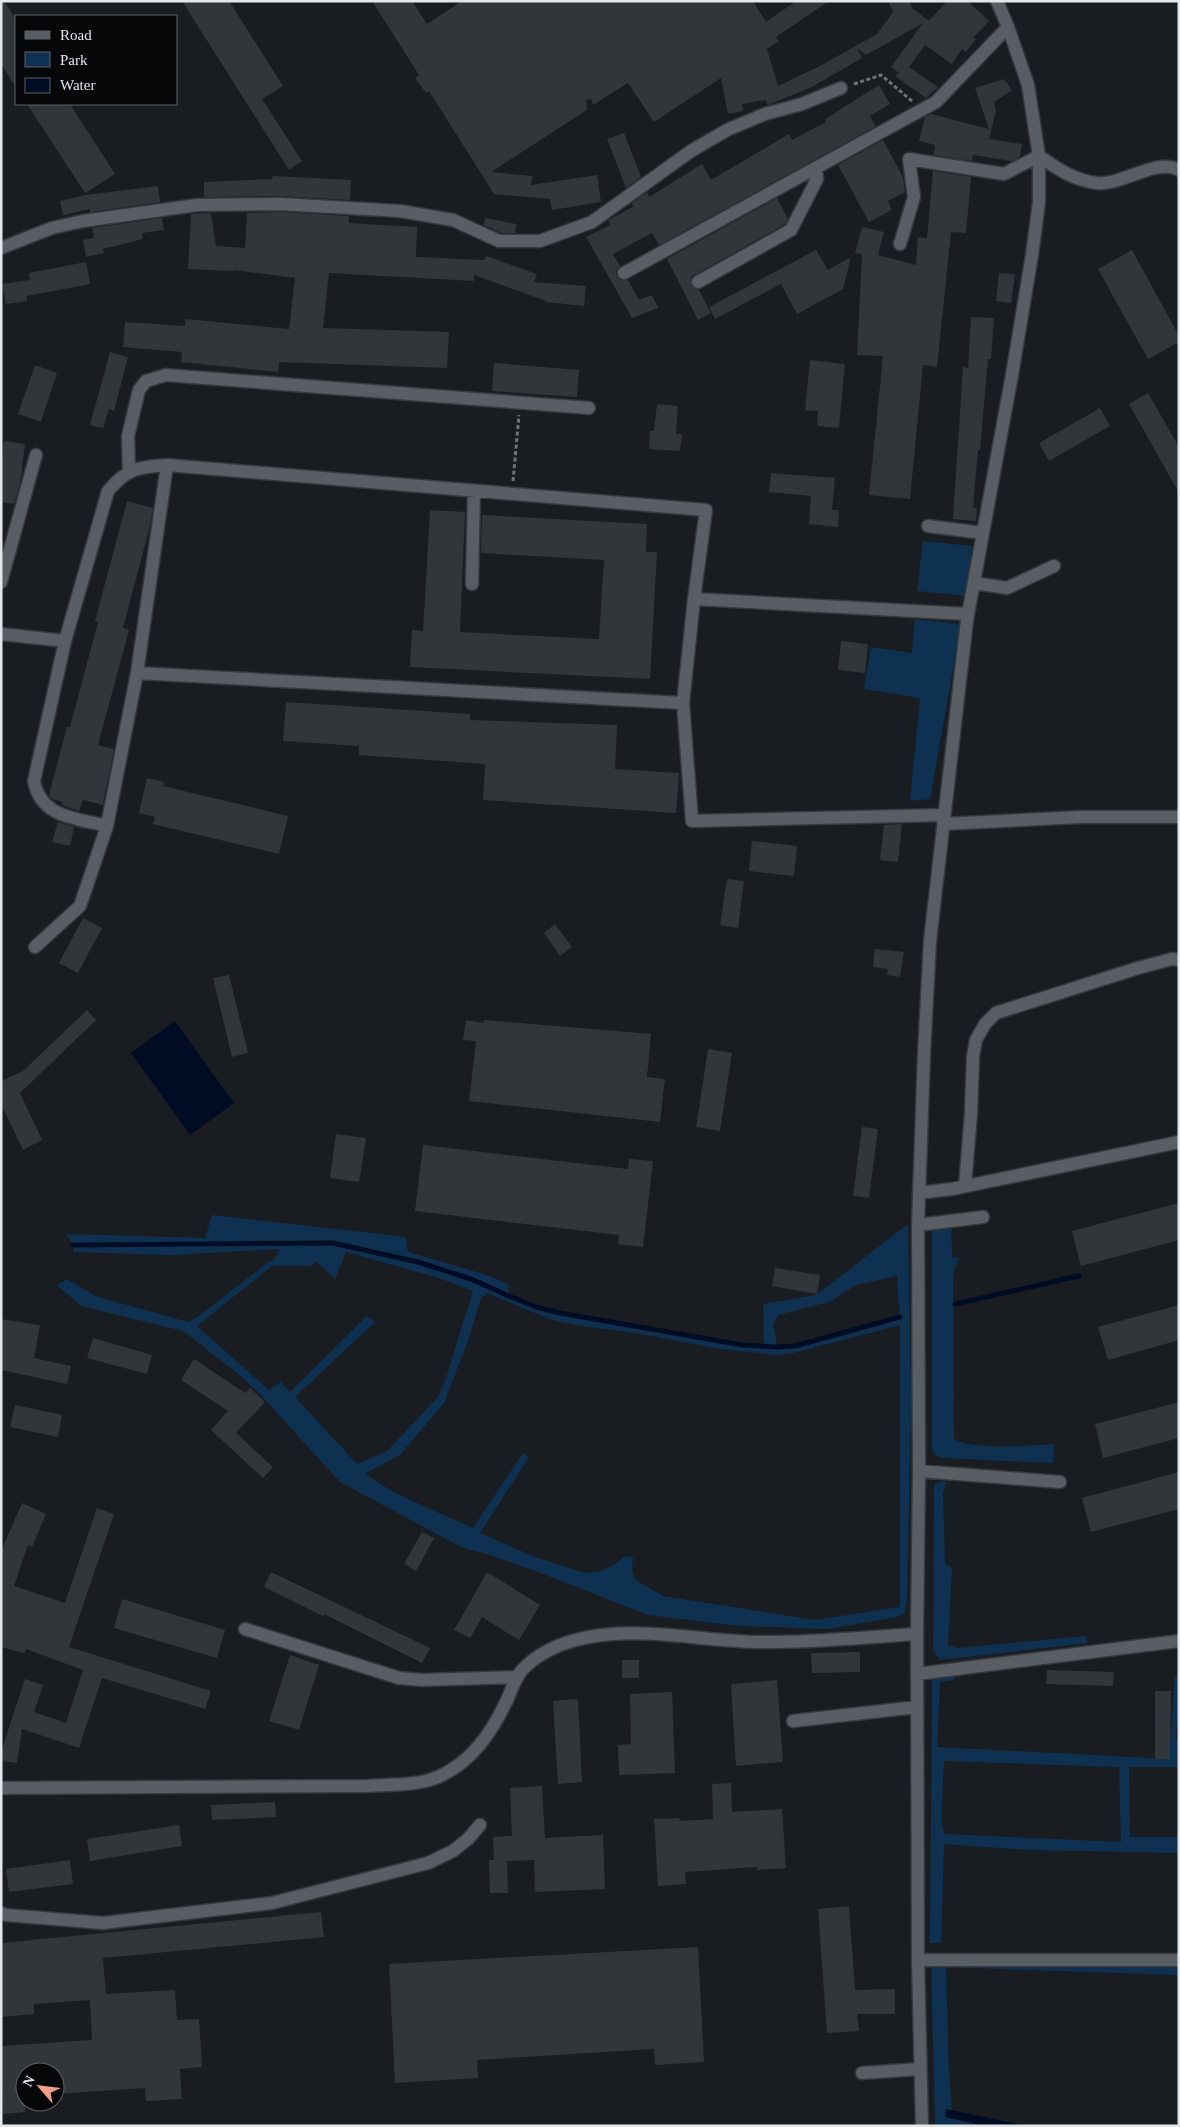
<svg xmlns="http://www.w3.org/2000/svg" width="1180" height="2127" font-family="'Times New Roman',serif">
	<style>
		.green { fill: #0e3151; fill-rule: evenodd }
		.water { fill: #000c24 }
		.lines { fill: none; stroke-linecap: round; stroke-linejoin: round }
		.stream { stroke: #000c24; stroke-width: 5 }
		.building { fill: #31363b }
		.minor-casing { stroke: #35383c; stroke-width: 15 }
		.path { stroke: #6f7377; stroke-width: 3; stroke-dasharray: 4 2.5; stroke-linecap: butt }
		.minor { stroke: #595e64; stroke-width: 12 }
	</style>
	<rect width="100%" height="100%" fill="#191d22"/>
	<!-- green -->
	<path class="green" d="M923,541L972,546L966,596L917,591Z
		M915,619L961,624L930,799L910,801L920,698L864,689L871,647L912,653Z
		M212,1215L406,1237L408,1252L490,1276L508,1284L509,1295L482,1281L418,1261L333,1242L73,1244L66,1234L205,1238Z
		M951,1219L952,1258L960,1257L955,1267L953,1277L954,1439C972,1451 1031,1445 1054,1444L1053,1463L944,1458L936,1456L932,1450V1230L935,1225Z
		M908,1224L911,1400L907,1603L904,1613L897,1617L828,1629L739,1626L648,1615L538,1572L487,1554L463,1548L340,1482L258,1392L237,1373L183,1331L81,1306L57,1285L67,1279L95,1296L188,1322L199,1316L267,1263L274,1260L280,1249L172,1255L73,1252V1246L333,1244L417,1263L470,1280L508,1298L536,1308L560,1314L742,1346L777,1349L796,1347L900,1319L897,1276L856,1285L829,1302L778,1315L773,1325L777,1346L764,1345L763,1304L816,1295ZM346,1252L436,1277L473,1291L445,1381L438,1397L387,1451L357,1464L295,1397L375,1322L367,1316L290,1392L281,1382L269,1390L197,1326L272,1266H311L316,1261L335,1279ZM487,1293L552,1320L576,1325L635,1333L722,1349L777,1355L793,1353L900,1325V1607L815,1620L663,1596L634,1579L632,1569L633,1557L625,1556L616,1564L601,1571L585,1573L535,1557L480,1533L529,1457L523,1453L473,1528C450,1517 379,1489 366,1473L400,1455L444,1403L468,1341L481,1298Z
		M940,1482H946L943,1494L945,1563L952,1568L948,1645L957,1648L1086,1636L1087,1643L940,1660L933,1650L934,1488L935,1484Z
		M956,1674L954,1680L940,1682L937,1747L1169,1759L1175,1677L1179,1676L1176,1741L1179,1742V1767H1129L1130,1837H1179V1853L1030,1850L944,1844L941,1943H930L932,1682L934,1677ZM944,1761L1119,1767L1121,1842L944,1834L941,1819Z
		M1179,1958V1975L946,1967L949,2073L952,2110L945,2117L985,2126H935L931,1959Z"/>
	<!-- water -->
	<path class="water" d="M175,1021L234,1103L190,1135L131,1053Z
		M946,2109L1027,2126H985L945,2117Z"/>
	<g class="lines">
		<!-- stream -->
		<path class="stream" d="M73,1245L333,1243L418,1262L471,1279L509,1296L536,1307L560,1313L742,1345L777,1347L795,1346L900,1317
			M1059,1280L1079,1276
			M955,1304L1057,1281"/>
	</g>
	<!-- building -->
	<path class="building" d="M1,1H4L16,20V87L1,64Z
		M182,1H229L283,86L262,99L302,161L289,170Z
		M372,1H412L427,24L462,1H753L766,22L796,1H829L776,37L779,41L767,49L778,86L820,66L877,34L893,12L888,1H909L912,8L929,21L947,1H968L989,21L974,37L976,39L966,52L962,49L952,64L925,45L909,67L938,87L926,98L895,76L899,73L891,67L923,23L866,55L857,48L862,58L812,87L768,105L766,100L742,104L743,111L728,114L721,78L654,122L628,83L593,105L591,99L586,100L587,110L491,172L532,176L531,185L597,175L601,202L552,210L550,199L494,194L429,91L426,93L415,78L419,75Z
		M1004,79L1012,90L994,102L996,111L989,139L1022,144L1020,157L1012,161L973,155L972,161L934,155L935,145L919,141L925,117L931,114L989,129L975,88Z
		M879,85L890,104L870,116L876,126L659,245L652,233L613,254L620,266L616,272L617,277L623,281L628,280L639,300L652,295L658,308L632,318L586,237L610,225L608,220L633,207L632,203L647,192L649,197L702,164L711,180L789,134L792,140L826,122L825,119Z
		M27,104H70L115,174L85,193Z
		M624,133L641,177L626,188L607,139Z
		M883,140L903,177L905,192L888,201L892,210L869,222L838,165Z
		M933,171L971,177L966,233L951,232L937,367L923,365L910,499L869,495L883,356L857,355L862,254L855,253L862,227L884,232L878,255L916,265L918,237L927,238Z
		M273,176L351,180L350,200L280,196L204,197V182L272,179Z
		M158,186L160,202L90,212V209L63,215L60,201L86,195Z
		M777,198L788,219L785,224L691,277V286L699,290L711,313L698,320L667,259Z
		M280,212L349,216V223L417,227L416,257L484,260L486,256L537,274L534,282L586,286L584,306L546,302V301L474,275V281L329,273L323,328L449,332L447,368L279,362L278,372L181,362L182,352L123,347L125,322L185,326V319L289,329L295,278L234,270V271L188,269L191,214L211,213L216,246L245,248L247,213Z
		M162,218L164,230L142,233L143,239L103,249L104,253L86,257L83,240L94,238L92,228Z
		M485,218L516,224L515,233H501L484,225Z
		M816,250L828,270L851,257L843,289L797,314L781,284L715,319L709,307Z
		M1132,250L1179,336V342L1148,359L1098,269Z
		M86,262L90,284L27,296V301L6,304L2,284L30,280L29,273Z
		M999,273L1015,274L1011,303L996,301Z
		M971,317L994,318L991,359H988L980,450H978L973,507L977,508L976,521L953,519L963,367L968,368Z
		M110,352L128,357L114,411L109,409L103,428L90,425Z
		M810,360L845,364L839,428L817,426L818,411L805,410Z
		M494,363L579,370L577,397L492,391Z
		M35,365L57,373L41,422L18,414Z
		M1148,393L1179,447V493L1129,404Z
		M657,404L678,406L676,434H682L680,451L649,449L650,431H654Z
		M1100,408L1110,426L1049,461L1039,443Z
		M4,441L25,444L20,484L14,504L1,502V461Z
		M771,473L835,478L832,510H839L838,527L809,524L811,496L769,492Z
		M127,501L153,508L150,526L123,628L129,630L98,745L114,749L103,803V805L83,800L79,811L62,805L63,802L52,799L49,795L67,727H70L98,622L95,621Z
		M430,510L465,512L460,632L599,639L604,560L481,553L482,515L647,524L646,552H657L650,679L410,667L412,630L423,631Z
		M841,641L868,644L865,673L838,670Z
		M286,702L470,714V720L617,725L615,769L679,773L676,813L483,800L485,764L359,755V746L283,741Z
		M147,778L164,782L163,786L288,816L279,854L153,824L155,817L139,813Z
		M58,822L74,827L70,846L52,842Z
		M902,824L898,862L880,860L884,825Z
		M752,841L797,846L794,876L749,871Z
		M727,879L744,881L738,928L720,925Z
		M83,918L102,928L78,973L59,963Z
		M555,924L572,947L560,956L544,933Z
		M875,949L904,952L900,977L887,975L888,969L873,967Z
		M229,975L248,1053L232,1057L213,978Z
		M87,1010L96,1020L20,1093L42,1140L23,1150L1,1104V1081L23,1071Z
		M466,1020L484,1023V1020L651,1034L647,1077L665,1079L660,1122L469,1101L476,1041L463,1040Z
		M708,1049L732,1053L720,1131L696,1127Z
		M862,1127L878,1129L869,1198L853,1196Z
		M336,1134L366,1138L359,1182L330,1178Z
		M423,1145L628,1169L629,1159L653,1161L643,1247L618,1244L619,1235L415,1211Z
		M1179,1203V1240L1081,1266L1072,1231Z
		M775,1268L820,1275L817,1294L772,1286Z
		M1179,1305V1340L1108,1360L1098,1327Z
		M1,1319L40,1325L34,1358L71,1366L67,1384L1,1370Z
		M93,1338L152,1355L147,1374L87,1358Z
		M194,1359L245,1393L250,1388L265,1402L236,1433L273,1467L263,1478L211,1430L228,1411L181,1380Z
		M1179,1402V1438L1103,1458L1095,1424Z
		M15,1405L62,1415L58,1437L10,1427Z
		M1179,1472V1509L1091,1532L1082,1498Z
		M22,1503L46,1514L32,1547L28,1545L14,1586L65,1603L97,1508L114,1514L69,1647L211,1691L205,1709L102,1678L79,1748L22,1729L17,1763L1,1761V1752L25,1679L43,1685L34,1712L66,1723L83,1670L26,1649L24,1653L1,1647V1551Z
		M422,1532L434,1538L416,1571L404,1564Z
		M271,1572L430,1648L422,1663L324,1614L323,1616L264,1587Z
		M487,1572L540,1605L519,1640L482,1617L470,1638L454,1630Z
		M122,1599L225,1630L217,1658L114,1628Z
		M860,1652V1672L812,1673L811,1653Z
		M290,1655L319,1665L299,1730L269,1721Z
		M622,1660H639V1678H622Z
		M1047,1670L1114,1672L1113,1686L1046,1684Z
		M777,1680L783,1762L736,1766L731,1684Z
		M1155,1691H1171L1170,1759H1155Z
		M672,1692L675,1773L619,1775L618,1745L631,1744L630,1694Z
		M578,1699L582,1782L558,1784L553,1701Z
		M731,1783L732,1812L782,1809L786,1868L757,1870V1867L685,1872L686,1884L658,1886L654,1819L679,1818L680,1821L713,1819L712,1784Z
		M542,1786L545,1838L603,1835L605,1889L535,1892L534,1860L507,1861L508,1893H490L489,1860H494L493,1837L512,1836L510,1788Z
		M275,1802L276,1817L212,1820L211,1805Z
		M179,1825L182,1846L90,1861L87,1839Z
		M70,1860L73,1884L9,1892L6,1869Z
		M849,1906L855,1990L895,1989V2014H857L859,2031L827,2033L818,1909Z
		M321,1912L324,1937L103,1958L106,1994L175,1990L177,2020L199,2019L202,2067L180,2069L182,2099L146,2101L145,2088L55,2094V2072H25V2112L3,2114L1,2046L92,2040L90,2000L34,2004V2014L1,2017V1943Z
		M698,1947L704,2062L655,2065L654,2049L477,2060L478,2078L395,2083L389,1964Z"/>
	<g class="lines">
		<!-- minor casing -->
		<g class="minor-casing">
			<path id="minor" d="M900,244L914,197L909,159L1004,174L1039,156C1058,169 1073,180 1097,183C1121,186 1158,157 1179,170
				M1,248L52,228L83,221L197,205L280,204L400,211L453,220L499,241H540L592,222L691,151L727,130L765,114L802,104L841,88
				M624,273L936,102L1008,27
				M698,282L791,230L817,179L816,168
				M129,471L128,436L139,390L146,381L166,375L589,408
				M928,526L983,533
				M1,582L36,455
				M974,583L1007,588L1054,566
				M472,584L474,491
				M694,599L683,703L137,673L167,465L706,510L694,599L968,614
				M1,634L65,641
				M683,703L692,821L944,815
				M943,824L1080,817H1179
				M107,826C76,818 41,818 34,781L65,641L108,491C127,468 139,467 167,465
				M35,947L80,906L107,826L137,673
				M965,1186L971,1113L973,1056L976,1040L985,1024L996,1013L1138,968L1172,959L1179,960
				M919,1193L952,1189L1179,1142
				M918,1225L983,1217
				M919,1471L1060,1482
				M245,1629L399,1678L422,1680L517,1677
				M917,1674L1179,1641
				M793,1721L917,1707
				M1,1788L367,1786C390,1784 417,1786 438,1777C472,1762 492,1732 507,1700C512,1689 516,1675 525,1667C534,1658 548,1650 560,1645C623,1621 693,1641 758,1642C811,1643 864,1637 917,1634
				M1,1913L6,1915L103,1923L272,1903L428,1863L453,1851L468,1839L480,1825
				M918,1960H1179
				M862,2073L920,2069
				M922,2126L918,1960L917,1634L919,1471L918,1225L924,1054L930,941L967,620L1012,375L1032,255L1039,202V156L1028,85L1008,27L997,1"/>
		</g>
		<!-- path -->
		<path class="path" d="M854,84L881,75L912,101
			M513,481L519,415"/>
		<!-- minor -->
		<use href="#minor" class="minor"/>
	</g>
	<!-- border -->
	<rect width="1180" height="2127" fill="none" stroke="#e4e7ea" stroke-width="5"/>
	<!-- legend -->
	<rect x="15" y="15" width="162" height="90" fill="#060709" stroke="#5f6163"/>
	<rect x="25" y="31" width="25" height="8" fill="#595e64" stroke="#5f6163"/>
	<text x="60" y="40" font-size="15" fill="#e4e7ea">Road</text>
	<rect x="25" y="52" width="25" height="15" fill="#0e3151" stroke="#5f6163"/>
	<text x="60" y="65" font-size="15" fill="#e4e7ea">Park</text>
	<rect x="25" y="78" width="25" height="15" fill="#000c24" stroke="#5f6163"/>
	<text x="60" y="90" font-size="15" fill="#e4e7ea">Water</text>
	<!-- north arrow -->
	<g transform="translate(40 2087) rotate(298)"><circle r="24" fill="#060709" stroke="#5f6163"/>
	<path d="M0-4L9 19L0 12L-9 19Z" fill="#f39f83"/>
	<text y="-8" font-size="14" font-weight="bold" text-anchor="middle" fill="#e4e7ea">N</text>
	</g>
</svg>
